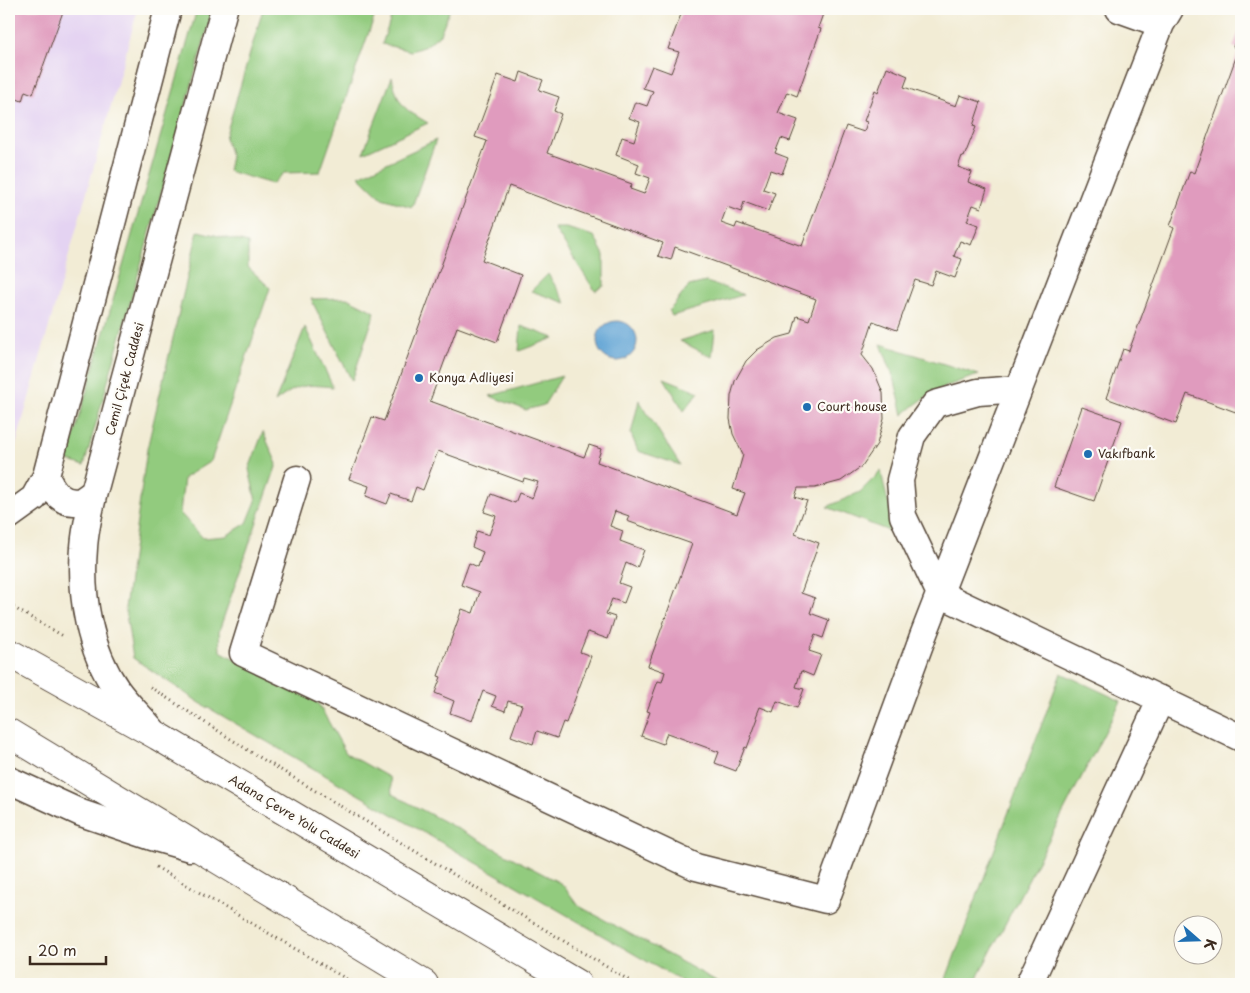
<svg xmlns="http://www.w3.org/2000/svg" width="1250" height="993" font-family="'Playpen Sans',sans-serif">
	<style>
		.built { fill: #e4d3f2 }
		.green { fill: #92cb7e; stroke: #667a4e }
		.water { fill: #5fa3d4; stroke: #4d6679 }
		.building { fill: #e09bbe; fill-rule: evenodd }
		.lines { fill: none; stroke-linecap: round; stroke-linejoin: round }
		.minor-casing { stroke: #564739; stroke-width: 29 }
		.highway-casing { stroke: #564739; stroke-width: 30 }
		.path { stroke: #564739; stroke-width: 3; stroke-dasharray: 1 4; stroke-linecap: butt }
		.minor { stroke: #fff; stroke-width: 26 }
		.highway { stroke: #fff; stroke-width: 28 }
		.poi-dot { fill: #1f6fb2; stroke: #fdfcf7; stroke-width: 2 }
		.labels { text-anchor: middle; stroke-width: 4.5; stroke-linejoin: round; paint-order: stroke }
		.poi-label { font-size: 12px; fill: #3b2a1e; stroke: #fdfcf7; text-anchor: start }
		.street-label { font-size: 12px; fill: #3b2a1e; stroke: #fdfcf7 }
	</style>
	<rect width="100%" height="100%" fill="#fdfcf7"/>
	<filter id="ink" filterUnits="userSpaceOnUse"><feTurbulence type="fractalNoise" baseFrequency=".02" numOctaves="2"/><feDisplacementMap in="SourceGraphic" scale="10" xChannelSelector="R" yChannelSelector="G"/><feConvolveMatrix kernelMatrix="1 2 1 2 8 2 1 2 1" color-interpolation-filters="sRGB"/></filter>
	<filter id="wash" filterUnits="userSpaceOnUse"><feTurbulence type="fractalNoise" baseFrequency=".0096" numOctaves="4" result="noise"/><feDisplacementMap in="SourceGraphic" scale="20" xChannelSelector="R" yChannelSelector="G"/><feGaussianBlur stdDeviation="1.12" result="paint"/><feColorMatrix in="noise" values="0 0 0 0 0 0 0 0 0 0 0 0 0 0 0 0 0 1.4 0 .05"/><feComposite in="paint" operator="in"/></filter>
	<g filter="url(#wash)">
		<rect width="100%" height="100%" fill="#f2ecd5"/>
		<!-- built -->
		<path class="built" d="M9,9H138L9,469Z"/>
		<!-- green -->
		<path class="green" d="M197,9H213L84,466L67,460Z
			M263,9H377L320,172L284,173L272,184L228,171L231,156L225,138Z
			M394,9H450L440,34L426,46L411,51L382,44Z
			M392,77C399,107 403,108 428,123L363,153Z
			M436,140L412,207L382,198L359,176Z
			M554,228H566L594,236L604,255V286L595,291Z
			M198,231L248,243V267L270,288L211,461L184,478L180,513L203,538L226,536L247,523L256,501L249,469L263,432L277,464L219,631L220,651L318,703L346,753L390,778L392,794L562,884L579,906L722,984H686L200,703L133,658L125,608L147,449Z
			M548,274L566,303L531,291Z
			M706,282L735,291L743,295L672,316L669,311L689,286Z
			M347,298L375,312L352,381L311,299Z
			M521,326L554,338L519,351Z
			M305,327L333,387C305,384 298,384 275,402Z
			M715,330L712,357L680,341Z
			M881,344L979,375C947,385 929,392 903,415L895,381Z
			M562,376L544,405L526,410L490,396Z
			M664,378L699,392L684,411Z
			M639,400L680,465L638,451L631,434Z
			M881,471C886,494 890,516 902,536L827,507L860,492Z
			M1061,673L1121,701L974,984H944Z"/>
		<!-- water -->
		<path class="water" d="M597 341a20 20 0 1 1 40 0a20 20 0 1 1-40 0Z"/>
		<g id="blocks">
			<!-- building -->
			<path class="building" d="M9,9H64L33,94L25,91L22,101L9,96Z
				M683,9H763L776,14L778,9H817L824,11L818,28L821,29L797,96L787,92L778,113L798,120L790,141L781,138L775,153L788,158L782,174L770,170L763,189L775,193L768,211L744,202L741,212L727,207L721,223L735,228L737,223L802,246L846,126L864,132L867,122L864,121L875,90L878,92L887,67L908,76L904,87L956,106L960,95L981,102L973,126L976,127L964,157L962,156L958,167L972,172L968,182L987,189L981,208L973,205L967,221L979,225L971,245L960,241L954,256L962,259L955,278L936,271L931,285L915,280L897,330L873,321L862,355L873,369L883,393L884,419L877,444L862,466L841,481L815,488H798L795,497L807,501L795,534L819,543L801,593L815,598L810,613L829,620L823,638L815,635L809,651L821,655L813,676L801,671L796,687L804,689L797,708L777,701L773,712L760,707L756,717L758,718L747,748L745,747L736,771L715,763L719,752L667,733L663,744L641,736L650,712L647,711L658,681L662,682L665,672L648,666L692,544L627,521L629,516L615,511L610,526L623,531L620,541L644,550L637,568L626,563L619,583L630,587L624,603L612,599L606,614L615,617L608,639L588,632L580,652L591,656L566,723L563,722L557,738L537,731L533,744L511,736L522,705L508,701L505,711L492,706L496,696L483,691L472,721L450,713L454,701L435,693L441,677L438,676L462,609L473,613L480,592L461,585L469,563L478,567L483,552L472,547L477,531L489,535L496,516L484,512L491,494L515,503L519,493L532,498L538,482L524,478L523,482L438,451L423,490L416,487L411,501L391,494L387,504L366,496L369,486L349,479L372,417L384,421L487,141L475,137L498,75L518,82L521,72L543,80L539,90L559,97L554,111L561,114L547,153L632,184L630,189L644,194L650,178L636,173L639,164L616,155L622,137L634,141L640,122L629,118L635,102L647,106L653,91L643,88L652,66L671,73L679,52L668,49ZM509,186L663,243L658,256L671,260L675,247L816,299L809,320L797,316L792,334L777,338L757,350L746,361L735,381L731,396L730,419L733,434L743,455L733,489L745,493L737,514L597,462L601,449L589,445L584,457L430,401L457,327L497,342L521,275L482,260Z
				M1241,26V414L1187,394L1176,424L1106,398L1123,349L1129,351L1174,228L1170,226L1190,171L1194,173L1239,49L1233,47Z
				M1082,407L1122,421L1094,501L1054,487Z"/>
		</g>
	</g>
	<g filter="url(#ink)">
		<use href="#blocks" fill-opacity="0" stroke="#564739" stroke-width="1"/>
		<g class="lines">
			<!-- minor casing -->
			<g class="minor-casing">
				<path id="minor" d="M1119,9L1161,24
					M1019,389L978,392L935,404L912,436L900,480L903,516L940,594L1241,738
					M46,476C52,490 62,506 81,501C85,499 90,495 94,492
					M297,479L243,653L696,867L826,900L923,636L1161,24L1170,9
					M9,516L34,498L46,476L168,9
					M152,730C141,717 127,704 117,690C89,650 80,596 84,548C85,529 90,510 94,492L224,9
					M9,780L81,813L152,837L190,848
					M1029,984L1161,699"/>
			</g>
			<!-- highway casing -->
			<g class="highway-casing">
				<path id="highway" d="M9,653L158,736L577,984
					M9,733L424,984"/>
			</g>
			<!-- path -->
			<path class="path" d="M9,605L65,637
				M150,687L251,752L635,984
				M156,867L355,984"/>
			<!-- minor -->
			<use href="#minor" class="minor"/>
			<!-- highway -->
			<use href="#highway" class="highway"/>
		</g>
	</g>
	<!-- markers -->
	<g class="poi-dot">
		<circle cx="419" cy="378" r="5"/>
		<circle cx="807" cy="407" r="5"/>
		<circle cx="1088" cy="454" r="5"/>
	</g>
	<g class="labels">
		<!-- poi labels -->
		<g class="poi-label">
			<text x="429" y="382">Konya Adliyesi</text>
			<text x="817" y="411">Court house</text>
			<text x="1098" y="458">Vakıfbank</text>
		</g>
		<!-- street labels -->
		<g class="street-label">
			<text transform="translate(125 379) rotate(-75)" y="4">Cemil Çiçek Caddesi</text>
			<text transform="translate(294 817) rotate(31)" y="4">Adana Çevre Yolu Caddesi</text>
		</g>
	</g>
	<!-- margin -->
	<rect width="1250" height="993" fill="none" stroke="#fdfcf7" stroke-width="30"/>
	<!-- north arrow -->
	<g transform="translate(1198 940) rotate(110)"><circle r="24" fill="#fdfcf7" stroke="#afa8a0"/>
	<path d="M0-4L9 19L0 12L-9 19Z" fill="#1f6fb2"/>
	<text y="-8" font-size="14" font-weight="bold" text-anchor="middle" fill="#3b2a1e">K</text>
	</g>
	<!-- scale -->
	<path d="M30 956v8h76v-8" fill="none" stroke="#3b2a1e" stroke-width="2.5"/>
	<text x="38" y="956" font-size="15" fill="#3b2a1e" stroke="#fdfcf7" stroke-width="4" paint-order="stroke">20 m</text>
</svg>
